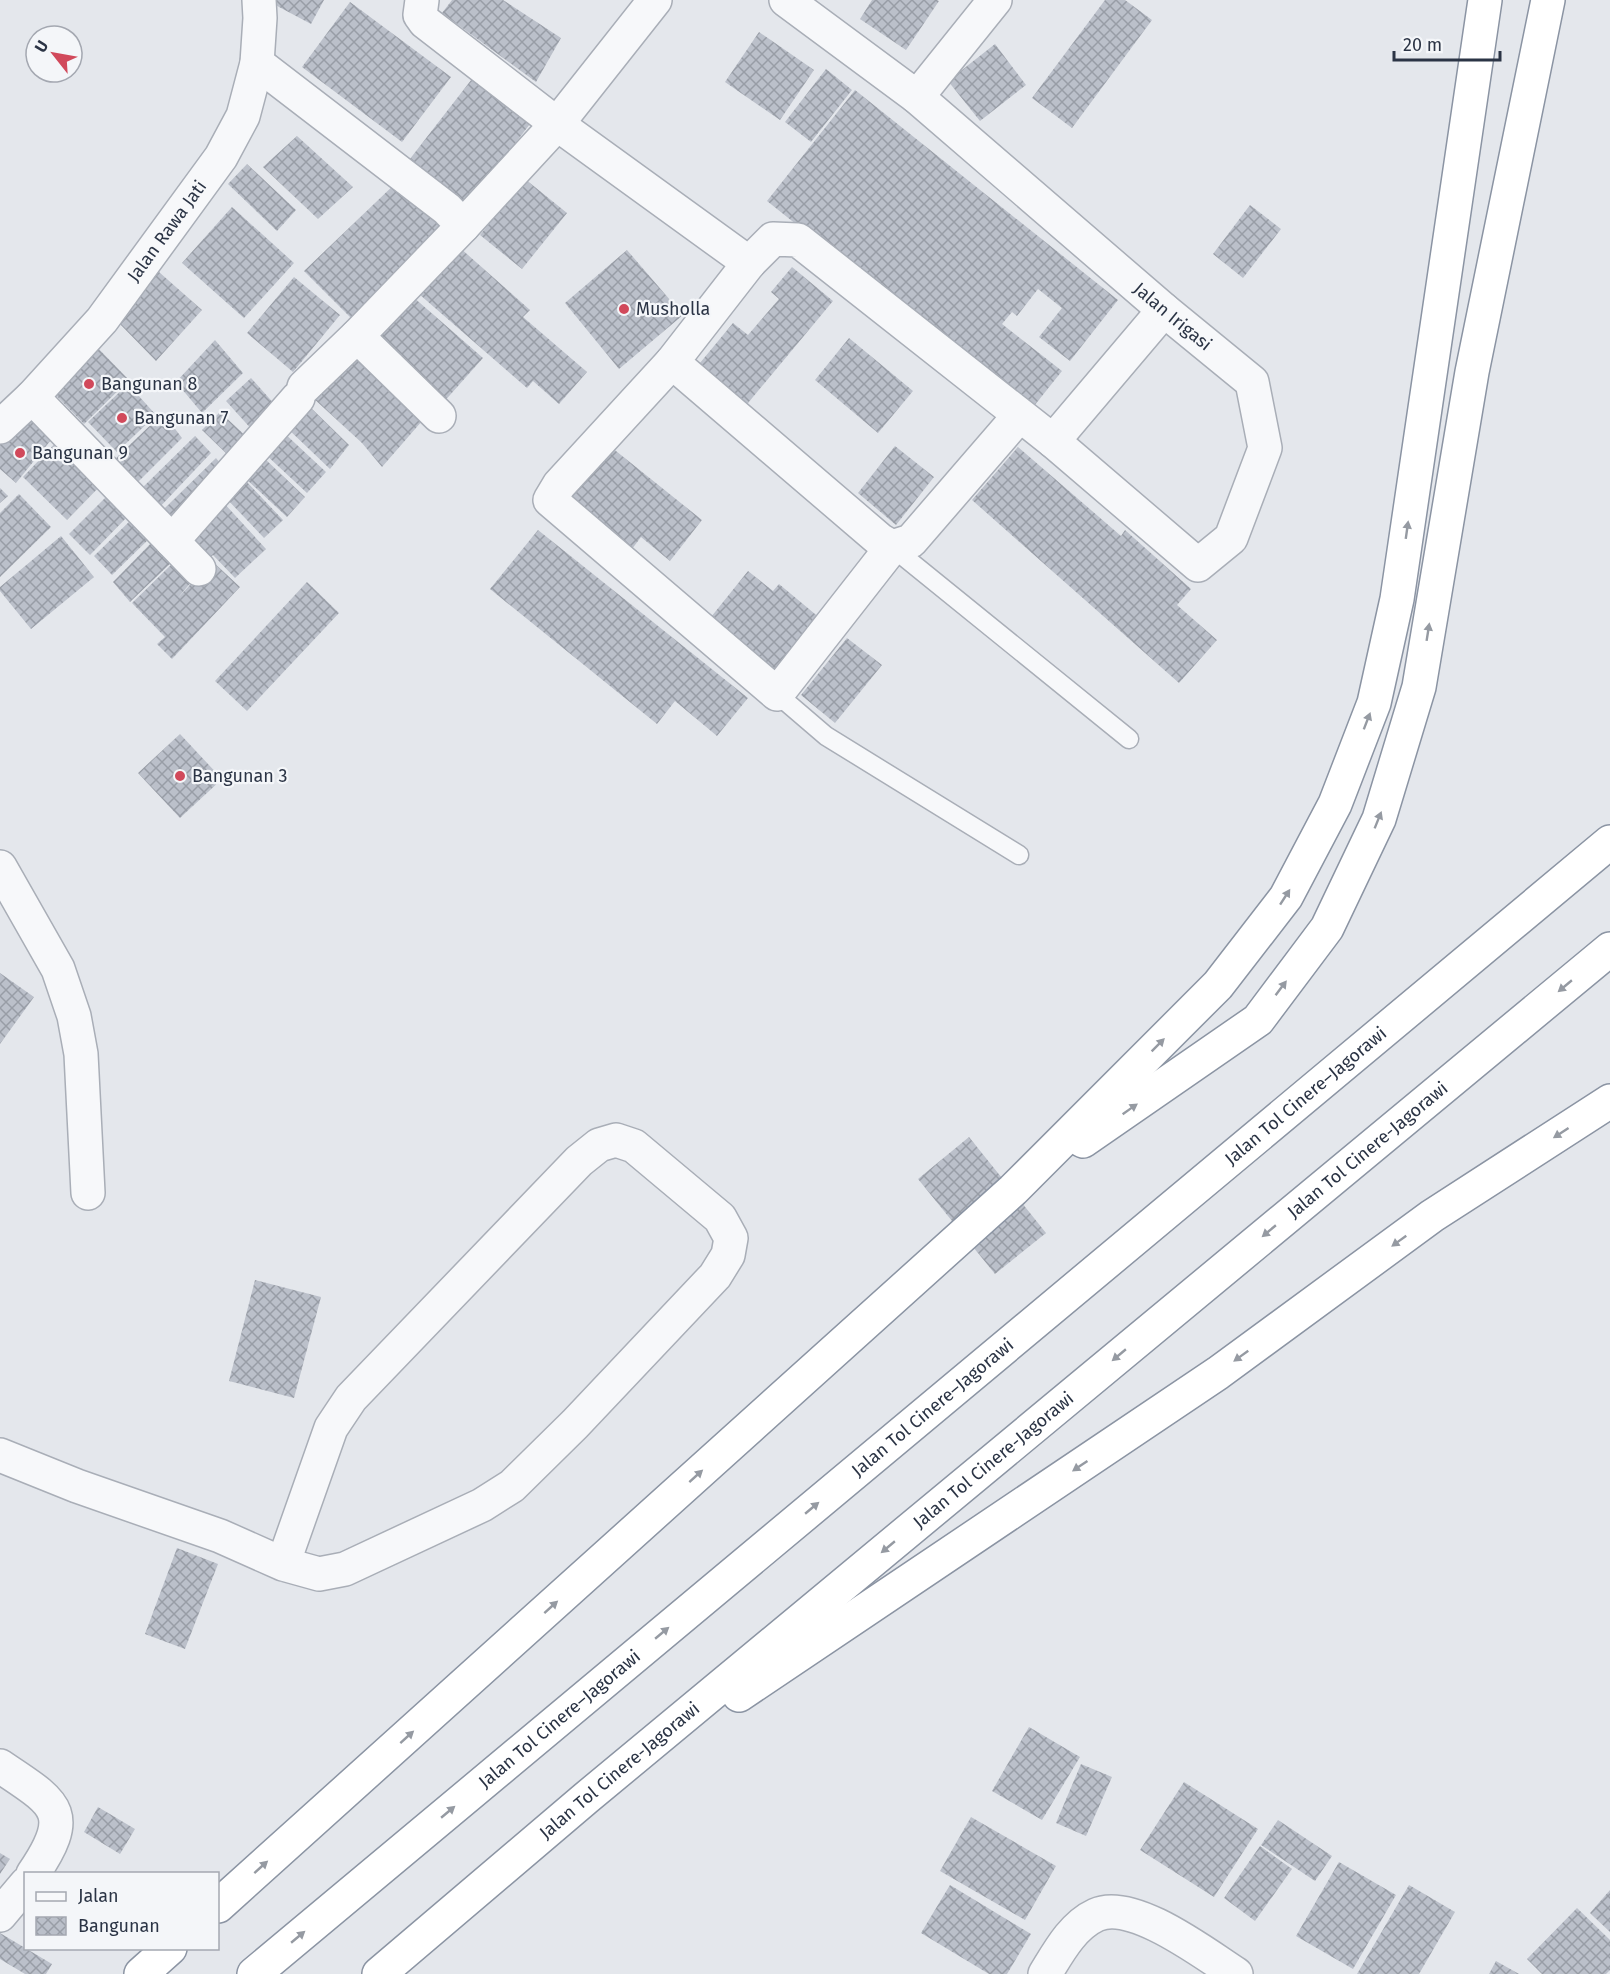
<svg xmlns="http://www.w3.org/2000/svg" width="1610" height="1974" font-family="'Fira Sans',sans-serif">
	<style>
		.building { fill: url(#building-cross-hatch) }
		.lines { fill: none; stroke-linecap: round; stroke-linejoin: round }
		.service-casing { stroke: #a9aeb7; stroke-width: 21 }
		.minor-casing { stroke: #a9aeb7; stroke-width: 36 }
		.tertiary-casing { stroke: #a9aeb7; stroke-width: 36 }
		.motorway-casing { stroke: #8b94a3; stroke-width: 36 }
		.service { stroke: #f7f8fa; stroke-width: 18 }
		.minor { stroke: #f7f8fa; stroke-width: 33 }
		.tertiary { stroke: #f7f8fa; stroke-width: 33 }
		.motorway { stroke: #fff; stroke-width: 33 }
		.oneway { fill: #959aa2 }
		.poi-dot { fill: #d1495b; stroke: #f4f6f9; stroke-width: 2 }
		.labels { text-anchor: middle; stroke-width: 4.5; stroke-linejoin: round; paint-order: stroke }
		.street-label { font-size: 18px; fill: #2b3445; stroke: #f4f6f9 }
		.poi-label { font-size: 18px; fill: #2b3445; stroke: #f4f6f9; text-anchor: start }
	</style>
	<defs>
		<pattern id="building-cross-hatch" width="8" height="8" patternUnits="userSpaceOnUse" patternTransform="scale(1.5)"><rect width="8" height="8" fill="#bbc0ca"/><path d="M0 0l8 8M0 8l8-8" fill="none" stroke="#989da6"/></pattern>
	</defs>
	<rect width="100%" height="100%" fill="#e4e7ec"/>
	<!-- building -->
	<path class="building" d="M266,0H324L311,24Z
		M452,0H503L561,38L536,82L442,13Z
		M872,0H937L939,1L906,50L860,19Z
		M1105,0H1125L1152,20L1072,128L1032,98Z
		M350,2L451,77L402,142L302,67Z
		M759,32L814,70L780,120L725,82Z
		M995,44L1026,85L980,121L948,81Z
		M826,69L852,90L811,142L785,122Z
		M475,75L533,120L465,209L406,164Z
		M855,90L1118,300L1070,361L1039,337L1062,308L1038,289L1017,316L1012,312L1002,324L1062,371L1030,411L767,201Z
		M297,136L353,187L318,219L263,167Z
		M247,164L296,210L277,231L228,184Z
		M525,179L567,213L522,269L480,235Z
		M398,181L442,224L351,318L304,271Z
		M1250,205L1281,229L1243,278L1213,254Z
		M232,207L294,263L244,318L182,263Z
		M459,247L530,310L523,317L587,372L559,404L533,381L527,388L419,294Z
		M627,250L683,315L619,369L565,303Z
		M792,267L833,301L743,409L695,369L733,323L748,335L779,299L771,292Z
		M159,272L202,310L156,361L117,321Z
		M294,277L340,315L293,372L247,333Z
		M412,296L483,358L442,404L372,342Z
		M849,338L913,391L878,433L815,380Z
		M215,340L243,373L202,413L176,382Z
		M93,343L129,380L84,424L48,387Z
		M361,344L429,413L382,467L362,443L312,397Z
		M251,378L277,407L254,432L226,401Z
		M128,384L156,415L117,452L88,422Z
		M307,404L349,445L330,469L286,427Z
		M23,409L55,435L16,483L0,469V438Z
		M220,412L250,440L232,459L202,430Z
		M163,413L182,438L136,484L115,459Z
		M282,431L326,472L307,493L263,452Z
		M62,436L106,480L67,520L23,477Z
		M195,436L211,453L157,510L139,491Z
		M895,446L934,477L896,525L858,493Z
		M611,447L702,520L670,561L641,537L629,553L562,508Z
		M1018,447L1121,536L1125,530L1191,589L1177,605L1217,640L1179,683L972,500Z
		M216,458L227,472L174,529L160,513Z
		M264,458L305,497L287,517L245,478Z
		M244,479L283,520L264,538L225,497Z
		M0,488L8,496L0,503Z
		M19,494L51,527L0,577V513Z
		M109,494L130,514L90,555L69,534Z
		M222,501L266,549L235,578L213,555L204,564L181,539Z
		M134,517L152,536L112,575L94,556Z
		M538,530L748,698L717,736L675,701L657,724L490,589Z
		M61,536L94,577L31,629L0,591V587Z
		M156,538L175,559L130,602L113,582Z
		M212,561L240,587L172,659L157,644L165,637L132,603L174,562L192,581L177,599Z
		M748,571L773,591L779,584L821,619L775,677L707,622Z
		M307,582L339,613L247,711L215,681Z
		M847,638L882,665L835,723L801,695Z
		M180,734L222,779L180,818L138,773Z
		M0,973L34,997L0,1044Z
		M969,1137L1046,1233L995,1274L918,1179Z
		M255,1280L321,1297L294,1398L229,1381Z
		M177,1548L218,1564L185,1649L145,1634Z
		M1029,1727L1080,1757L1042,1820L992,1791Z
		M1081,1764L1112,1777L1086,1836L1056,1823Z
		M1184,1782L1258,1829L1214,1897L1140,1850Z
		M98,1807L135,1829L120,1854L84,1832Z
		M971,1817L1056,1866L1025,1920L940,1871Z
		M1278,1820L1332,1856L1315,1881L1261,1845Z
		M1260,1846L1292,1869L1255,1921L1224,1898Z
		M0,1853L10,1859L0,1874Z
		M1339,1862L1396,1895L1353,1969L1296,1936Z
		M950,1885L1031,1934L1007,1974H989L921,1933Z
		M1409,1885L1455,1912L1419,1974H1357Z
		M1610,1890V1932L1590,1913Z
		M1577,1908L1610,1940V1970L1606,1974H1542L1527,1959Z
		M0,1933L52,1964L46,1974H25L0,1959Z
		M1496,1961L1519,1974H1489Z"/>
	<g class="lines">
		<!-- service casing -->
		<g class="service-casing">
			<path id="service" d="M892,547L1129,739
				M777,694L826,736L1019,855"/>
		</g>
		<!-- minor casing -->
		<g class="minor-casing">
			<g id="minor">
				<path d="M422,0L420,15L425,22L557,124L749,263L773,239L798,240L1053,441L1164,310"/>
				<path id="s1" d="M786,0L917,97L1164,310L1252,382L1265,448L1231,538L1198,565L1053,441"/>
				<path d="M257,63L447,209L463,226L357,336L304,387"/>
				<path d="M917,97L995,0"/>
				<path d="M463,226L557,124L655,0"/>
				<path d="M749,263L672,362L880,540L892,547L911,541L1019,416"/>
				<path d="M357,336L439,416"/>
				<path d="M672,362L559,485L550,500L777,694L892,547"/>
				<path d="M32,397L172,541L298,398"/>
				<path d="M172,541L199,569"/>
				<path d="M0,867L58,969L74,1016L81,1054L88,1193"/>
				<path d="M0,1455L77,1486L220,1536L283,1564L319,1574L345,1569L482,1505L512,1486L575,1424L715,1276L728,1255L731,1238L720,1218L634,1146L616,1140L599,1145L579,1161L351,1398L331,1428L283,1564"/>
				<path d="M0,1766C55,1803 76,1811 33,1874"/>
				<path d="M0,1915L26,1884"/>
				<path d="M1045,1974C1058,1953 1072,1926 1096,1915C1132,1898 1205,1954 1236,1974"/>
			</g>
		</g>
		<!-- tertiary casing -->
		<g class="tertiary-casing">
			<g id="tertiary">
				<path id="s2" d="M0,427L32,397L102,320L221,157L243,116L257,63L260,18L259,0"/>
			</g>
		</g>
		<!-- motorway casing -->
		<g class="motorway-casing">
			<g id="motorway">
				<path d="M1083,1141L1258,1020L1327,928L1379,819L1419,687L1472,372L1548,0"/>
				<path d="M739,1695L1218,1373L1432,1216L1610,1101"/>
				<path d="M218,1906L1013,1190L1218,985L1286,897L1335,804L1374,703L1397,599L1485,0"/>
				<path d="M141,1974L170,1948"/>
				<path id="s3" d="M254,1974L1610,842"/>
				<path id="s4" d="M379,1974L586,1798L1610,949"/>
			</g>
		</g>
		<!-- service -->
		<use href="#service" class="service"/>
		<!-- minor -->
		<use href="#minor" class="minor"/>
		<!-- tertiary -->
		<use href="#tertiary" class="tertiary"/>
		<!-- motorway -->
		<use href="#motorway" class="motorway"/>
	</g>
	<!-- one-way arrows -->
	<defs><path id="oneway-solid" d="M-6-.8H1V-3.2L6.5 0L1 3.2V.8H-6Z" transform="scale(1.5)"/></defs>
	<g class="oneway">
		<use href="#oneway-solid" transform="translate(1407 530) rotate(-82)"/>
		<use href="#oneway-solid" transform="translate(1428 632) rotate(-81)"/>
		<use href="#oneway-solid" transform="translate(1367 721) rotate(-69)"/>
		<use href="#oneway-solid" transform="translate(1378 820) rotate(-68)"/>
		<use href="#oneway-solid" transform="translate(1285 897) rotate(-57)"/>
		<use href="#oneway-solid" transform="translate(1565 986) rotate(140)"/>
		<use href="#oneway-solid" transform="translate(1281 988) rotate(-53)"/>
		<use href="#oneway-solid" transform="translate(1158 1045) rotate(-45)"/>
		<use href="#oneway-solid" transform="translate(1130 1109) rotate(-35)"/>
		<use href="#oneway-solid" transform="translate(1561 1133) rotate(147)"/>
		<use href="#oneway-solid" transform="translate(1269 1231) rotate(140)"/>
		<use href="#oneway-solid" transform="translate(1399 1241) rotate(144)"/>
		<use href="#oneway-solid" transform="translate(1119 1355) rotate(140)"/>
		<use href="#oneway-solid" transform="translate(1241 1356) rotate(144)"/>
		<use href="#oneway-solid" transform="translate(1080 1466) rotate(146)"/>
		<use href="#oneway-solid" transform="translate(696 1476) rotate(-42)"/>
		<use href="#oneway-solid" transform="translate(812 1508) rotate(-40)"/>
		<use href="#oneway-solid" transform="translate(888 1547) rotate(140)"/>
		<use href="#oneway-solid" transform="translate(551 1607) rotate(-42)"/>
		<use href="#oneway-solid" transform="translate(662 1633) rotate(-40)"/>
		<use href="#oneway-solid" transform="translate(407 1737) rotate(-42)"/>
		<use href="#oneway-solid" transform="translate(448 1812) rotate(-40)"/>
		<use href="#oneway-solid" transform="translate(261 1867) rotate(-42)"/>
		<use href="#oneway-solid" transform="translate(298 1937) rotate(-40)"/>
	</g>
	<!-- markers -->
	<g class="poi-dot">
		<circle cx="624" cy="309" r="6"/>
		<circle cx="89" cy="384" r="6"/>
		<circle cx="122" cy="418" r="6"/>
		<circle cx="20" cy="453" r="6"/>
		<circle cx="180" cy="776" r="6"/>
	</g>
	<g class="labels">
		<!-- street labels -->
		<g class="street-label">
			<text dy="6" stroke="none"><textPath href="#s2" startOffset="258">Jalan Rawa Jati</textPath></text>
			<text dy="6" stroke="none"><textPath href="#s1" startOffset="500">Jalan Irigasi</textPath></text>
			<text dy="6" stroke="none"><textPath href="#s3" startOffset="1370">Jalan Tol Cinere–Jagorawi</textPath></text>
			<text dy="6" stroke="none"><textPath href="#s4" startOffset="1287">Jalan Tol Cinere-Jagorawi</textPath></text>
			<text dy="6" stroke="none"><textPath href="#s3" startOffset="884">Jalan Tol Cinere–Jagorawi</textPath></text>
			<text dy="6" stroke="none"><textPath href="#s4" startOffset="801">Jalan Tol Cinere-Jagorawi</textPath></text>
			<text dy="6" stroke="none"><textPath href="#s3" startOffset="398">Jalan Tol Cinere–Jagorawi</textPath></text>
			<text dy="6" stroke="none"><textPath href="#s4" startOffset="315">Jalan Tol Cinere-Jagorawi</textPath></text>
		</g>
		<!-- poi labels -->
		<g class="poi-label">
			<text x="636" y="315">Musholla</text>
			<text x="101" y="390">Bangunan 8</text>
			<text x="134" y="424">Bangunan 7</text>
			<text x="32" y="459">Bangunan 9</text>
			<text x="192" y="782">Bangunan 3</text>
		</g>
	</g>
	<!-- legend -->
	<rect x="24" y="1872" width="195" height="78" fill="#f4f6f9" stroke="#a4a8b1" stroke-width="1.5"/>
	<rect x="36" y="1892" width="30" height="9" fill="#f7f8fa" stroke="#a4a8b1" stroke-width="1.5"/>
	<text x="78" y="1902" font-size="18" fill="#2b3445">Jalan</text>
	<rect x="36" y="1917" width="30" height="18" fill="url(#building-cross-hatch)" stroke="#a4a8b1" stroke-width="1.5"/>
	<text x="78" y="1932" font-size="18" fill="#2b3445">Bangunan</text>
	<!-- north arrow -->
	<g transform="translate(54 54) rotate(301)"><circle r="28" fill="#f4f6f9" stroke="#a4a8b1" stroke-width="1.5"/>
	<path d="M0-4.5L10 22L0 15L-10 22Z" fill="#d1495b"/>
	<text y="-9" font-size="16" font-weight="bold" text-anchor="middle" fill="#2b3445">U</text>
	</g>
	<!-- scale -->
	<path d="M1394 51v9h106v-9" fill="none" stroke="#2b3445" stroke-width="3"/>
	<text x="1403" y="51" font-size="18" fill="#2b3445" stroke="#f4f6f9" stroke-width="4.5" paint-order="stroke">20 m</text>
</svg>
